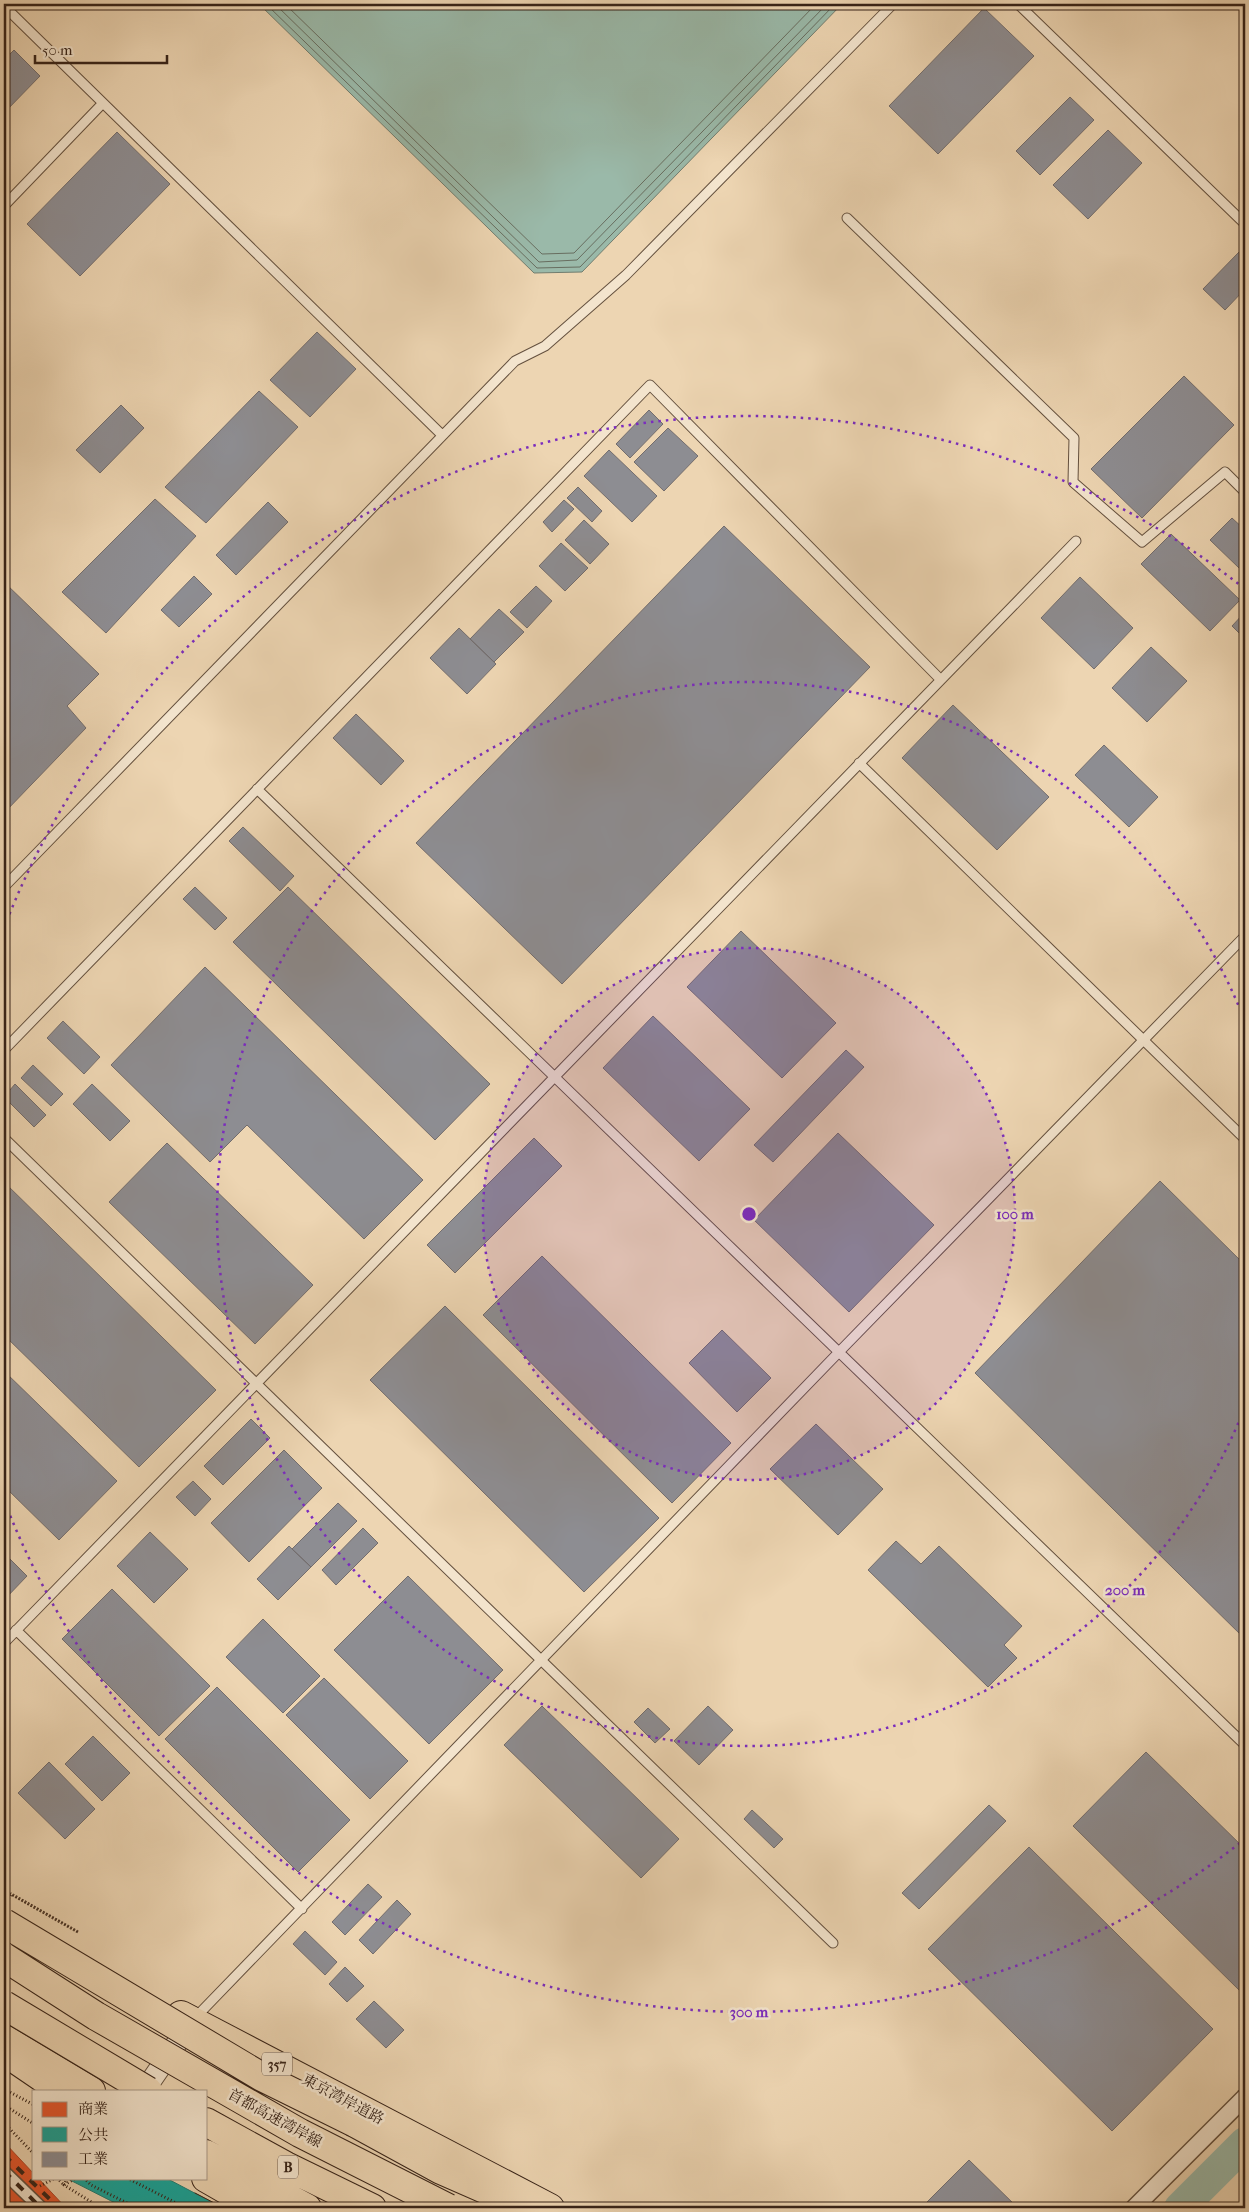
<svg xmlns="http://www.w3.org/2000/svg" width="1249" height="2212" font-family="'IM FELL French Canon','Noto Serif JP',serif">
	<style>
		.water { fill: #9ab9a9; stroke: #727d6f }
		.shops { fill: #e4572e; stroke: #b04727 }
		.public { fill: #17a398; stroke: #217d72 }
		.industry { fill: #8d8d92; stroke: #736d6d }
		.lines { fill: none; stroke-linecap: round; stroke-linejoin: round }
		.shore { stroke: #686e60; stroke-width: 1 }
		.river { stroke: #9ab9a9; stroke-width: 32 }
		.service-casing { stroke: #64503e; stroke-width: 11 }
		.pedestrian-casing { stroke: #64503e; stroke-width: 15 }
		.minor-casing { stroke: #64503e; stroke-width: 19 }
		.tertiary-casing { stroke: #64503e; stroke-width: 22 }
		.trunk-casing { stroke: #372318; stroke-width: 30 }
		.motorway-casing { stroke: #372318; stroke-width: 30 }
		.path { stroke: #372318; stroke-width: 3; stroke-dasharray: 1 2.5; stroke-linecap: butt }
		.service { stroke: #f3e4cd; stroke-width: 9 }
		.pedestrian { stroke: #f3e4cd; stroke-width: 12 }
		.minor { stroke: #f3e4cd; stroke-width: 16 }
		.tertiary { stroke: #f3e4cd; stroke-width: 20 }
		.trunk { stroke: #edd5b2; stroke-width: 28 }
		.motorway { stroke: #edd5b2; stroke-width: 28 }
		.tram { stroke: #372318; stroke-width: 1 }
		.rail { stroke: #372318; stroke-width: 4; stroke-dasharray: 9 9; stroke-linecap: butt }
		.motorway-bridge-casing { stroke: #372318; stroke-width: 30; stroke-linecap: butt }
		.path-bridge { stroke: #372318; stroke-width: 3; stroke-dasharray: 1 2.5; stroke-linecap: butt }
		.motorway-bridge { stroke: #edd5b2; stroke-width: 28 }
		.ring { fill: none; stroke: #7b2cbf; stroke-width: 2.5; stroke-dasharray: 2.5 5 }
		.labels { text-anchor: middle; stroke-width: 5; stroke-linejoin: round; paint-order: stroke }
		.shield { fill: #f3e4cd; stroke: #6f5d4e; stroke-width: 1 }
		.shield-label { font-size: 14px; font-weight: bold; fill: #372318 }
		.street-label { font-size: 15px; fill: #372318; stroke: #f3e4cd }
		.centre { fill: #7b2cbf; stroke: #f3e4cd; stroke-width: 2.5 }
		.ring-label { font-size: 15px; text-anchor: middle; font-weight: bold; fill: #7b2cbf; stroke: #f3e4cd; stroke-width: 5; stroke-linejoin: round; paint-order: stroke }
	</style>
	<rect width="100%" height="100%" fill="#edd5b2"/>
	<filter id="stains"><feTurbulence type="fractalNoise" baseFrequency=".004" numOctaves="4"/><feColorMatrix values="0 0 0 0 .2 0 0 0 0 .09 0 0 0 0 .02 0 0 0 .5 -.17"/></filter>
	<radialGradient id="worn" r=".72"><stop offset=".6" stop-color="#630" stop-opacity="0"/><stop offset="1" stop-color="#630" stop-opacity=".3"/></radialGradient>
	<!-- water -->
	<path class="water" d="M259,4H842L582,272L534,273Z"/>
	<!-- shops -->
	<path class="shops" d="M4,2142L34,2174V2178H38L66,2208H9L4,2204Z"/>
	<!-- public -->
	<path class="public" d="M66,2178H166L223,2208H125Z"/>
	<!-- industry -->
	<path class="industry" d="M984,8L1034,56L938,154L889,106Z
		M14,50L40,76L4,113V60Z
		M1070,97L1094,120L1040,175L1016,151Z
		M1108,130L1142,163L1088,219L1053,185Z
		M117,132L170,184L80,276L27,224Z
		M1239,252L1245,258V289L1225,310L1203,289Z
		M317,332L356,369L310,417L270,380Z
		M1184,376L1234,425L1142,518L1091,469Z
		M259,391L298,427L206,523L165,487Z
		M121,405L144,428L100,473L76,450Z
		M649,410L663,424L630,458L616,444Z
		M668,428L698,456L664,491L634,462Z
		M609,450L657,496L632,522L584,476Z
		M578,487L602,511L592,522L567,498Z
		M155,499L196,536L106,633L62,592Z
		M564,500L574,509L552,532L543,522Z
		M268,502L288,522L236,575L216,555Z
		M1232,518L1245,530V561L1239,568L1210,540Z
		M584,520L609,544L590,564L565,540Z
		M724,526L870,667L562,984L416,843Z
		M1171,534L1240,600L1210,631L1141,564Z
		M561,543L588,568L565,591L539,566Z
		M194,576L212,594L179,627L161,610Z
		M1080,577L1133,628L1094,669L1041,618Z
		M4,582L99,674L67,706L86,728L4,813Z
		M536,586L552,601L527,628L510,612Z
		M499,609L524,632L494,662L470,639Z
		M1245,612V639L1232,626Z
		M459,628L496,664L467,694L430,658Z
		M1151,647L1187,681L1147,722L1112,688Z
		M953,705L1049,797L997,850L902,758Z
		M356,714L404,761L381,785L333,738Z
		M1104,745L1158,797L1129,827L1075,775Z
		M243,827L294,876L280,891L229,841Z
		M195,887L227,918L215,930L183,899Z
		M288,887L490,1084L435,1140L233,942Z
		M741,931L836,1023L782,1078L687,987Z
		M205,967L423,1180L364,1239L247,1125L210,1162L111,1065Z
		M653,1016L750,1109L699,1161L603,1068Z
		M63,1021L100,1057L84,1074L47,1038Z
		M846,1050L864,1067L773,1162L754,1145Z
		M33,1065L63,1094L51,1106L21,1078Z
		M15,1084L46,1115L34,1127L4,1097Z
		M92,1084L130,1121L110,1141L73,1104Z
		M838,1133L934,1225L849,1312L754,1220Z
		M534,1138L562,1166L455,1273L427,1245Z
		M167,1143L313,1285L255,1344L109,1202Z
		M1160,1181L1245,1265V1639L975,1373Z
		M4,1182L216,1390L139,1467L4,1335Z
		M542,1256L731,1443L672,1503L483,1315Z
		M445,1306L659,1518L584,1592L370,1380Z
		M722,1330L771,1378L737,1412L689,1363Z
		M4,1371L117,1481L59,1540L4,1486Z
		M251,1419L270,1438L223,1485L204,1466Z
		M816,1424L883,1489L838,1535L770,1469Z
		M284,1450L322,1488L249,1562L211,1523Z
		M193,1481L211,1499L195,1516L176,1497Z
		M338,1503L357,1521L311,1567L292,1549Z
		M363,1528L378,1543L336,1585L322,1570Z
		M150,1532L188,1569L154,1603L117,1566Z
		M896,1541L921,1564L939,1546L1022,1626L1004,1645L1017,1658L988,1687L868,1570Z
		M289,1546L311,1567L278,1600L257,1579Z
		M4,1553L27,1576L4,1600Z
		M408,1576L503,1670L429,1744L334,1650Z
		M112,1589L210,1686L159,1736L62,1639Z
		M263,1619L320,1676L283,1713L226,1657Z
		M324,1678L408,1761L370,1799L286,1715Z
		M217,1687L350,1820L298,1872L165,1739Z
		M542,1706L679,1839L641,1878L504,1745Z
		M708,1706L733,1730L699,1765L674,1741Z
		M648,1708L670,1729L655,1743L634,1722Z
		M93,1736L130,1773L102,1801L65,1764Z
		M1146,1752L1245,1849V1989L1242,1993L1073,1826Z
		M49,1762L95,1809L65,1839L18,1793Z
		M989,1805L1006,1821L919,1909L902,1893Z
		M752,1810L783,1839L774,1848L744,1819Z
		M1029,1847L1213,2029L1112,2131L928,1949Z
		M368,1884L382,1897L345,1935L332,1922Z
		M397,1900L411,1914L373,1954L359,1940Z
		M305,1931L337,1962L325,1975L293,1944Z
		M345,1967L364,1986L347,2002L329,1984Z
		M374,2001L404,2030L386,2048L356,2019Z
		M969,2160L1018,2208H921Z"/>
	<g class="lines">
		<!-- shore -->
		<path class="shore" d="M266,4L537,268L580,267L835,4
			M275,4L539,262L577,260L827,4
			M285,4L542,254L574,253L816,4"/>
		<!-- river -->
		<path class="river" d="M1180,2208L1245,2143"/>
		<!-- service casing -->
		<g class="service-casing">
			<path id="service" d="M1018,4L1245,224
				M4,6L442,435
				M4,206L102,104
				M847,218L1074,438L1073,482L1142,542L1225,472L1245,492
				M859,763L1245,1139
				M257,789L1245,1745
				M4,887L515,361L545,346L626,275L893,4
				M4,1050L650,385L940,679
				M4,1138C279,1408 557,1674 833,1943
				M16,1630L302,1909
				M4,1643L1076,541
				M194,2019L839,1352L1245,936"/>
		</g>
		<!-- pedestrian casing -->
		<g class="pedestrian-casing">
			<path id="pedestrian" d="M4,2172L41,2208"/>
		</g>
		<!-- minor casing -->
		<g class="minor-casing">
			<path id="minor" d="M1134,2208L1245,2097"/>
		</g>
		<!-- tertiary casing -->
		<g class="tertiary-casing">
			<path id="tertiary" d="M144,2091L192,2021"/>
		</g>
		<!-- trunk casing -->
		<g class="trunk-casing">
			<path id="trunk" d="M181,2015L550,2208
				M18,2061L62,2091
				M206,2178L258,2208"/>
		</g>
		<!-- motorway casing -->
		<g class="motorway-casing">
			<path id="motorway" d="M4,2039L91,2091
				M206,2122L286,2166L372,2208
				M355,2123L441,2170L528,2208
				M206,2154L307,2208"/>
		</g>
		<!-- path -->
		<path class="path" d="M4,1890L78,1932
			M4,2089L34,2105
			M4,2105L34,2124
			M4,2123L34,2154
			M57,2178L64,2185L76,2178
			M67,2178L64,2185L101,2208
			M84,2178L91,2185L137,2208
			M127,2178L186,2208
			M40,2186L55,2178"/>
		<!-- service -->
		<use href="#service" class="service"/>
		<!-- pedestrian -->
		<use href="#pedestrian" class="pedestrian"/>
		<!-- minor -->
		<use href="#minor" class="minor"/>
		<!-- tertiary -->
		<use href="#tertiary" class="tertiary"/>
		<!-- trunk -->
		<use href="#trunk" class="trunk"/>
		<!-- motorway -->
		<use href="#motorway" class="motorway"/>
		<!-- tram -->
		<path class="tram" d="M195,2193L224,2208"/>
		<!-- rail -->
		<path class="rail" d="M4,2155L59,2208
			M4,2171L41,2208"/>
		<!-- motorway-bridge casing -->
		<g class="motorway-bridge-casing">
			<path id="motorway-bridge" d="M4,1923L262,2077L355,2123
				M4,1957L96,2016L300,2133L448,2208
				M4,2005L148,2091"/>
		</g>
		<!-- path-bridge -->
		<path class="path-bridge" d="M7,1902L11,1894L78,1932"/>
		<!-- motorway-bridge -->
		<use href="#motorway-bridge" class="motorway-bridge"/>
	</g>
	<!-- distance rings -->
	<circle cx="749" cy="1214" r="266" fill="#7b2cbf" fill-opacity=".12"/>
	<g class="ring">
		<circle cx="749" cy="1214" r="266"/>
		<path d="M1244 1409A532 532 0 1 1 1244 1019"/>
		<path d="M1240 1843A798 798 0 0 1 4 1500M4 928A798 798 0 0 1 1240 585"/>
	</g>
	<g class="labels">
		<!-- shield labels -->
		<g class="shield">
			<rect x="262" y="2052.5" width="30" height="23" rx="4"/>
			<rect x="278" y="2155.5" width="20" height="23" rx="4"/>
		</g>
		<g class="shield-label">
			<text x="277" y="2069">357</text>
			<text x="288" y="2172">B</text>
		</g>
		<!-- street labels -->
		<g class="street-label">
			<text transform="translate(343 2099) rotate(28)" y="5">東京湾岸道路</text>
			<text transform="translate(275 2118) rotate(29)" y="5">首都高速湾岸線</text>
		</g>
	</g>
	<circle cx="749" cy="1214" r="8" class="centre"/>
	<g class="ring-label">
		<text x="1015" y="1219">100 m</text>
		<text x="1125" y="1595">200 m</text>
		<text x="749" y="2017">300 m</text>
	</g>
	<!-- margin -->
	<rect width="1249" height="2212" fill="none" stroke="#edd5b2" stroke-width="20"/>
	<rect x="5" y="5" width="1239" height="2202" fill="none" stroke="#372318" stroke-width="2.5"/>
	<rect x="10" y="10" width="1229" height="2192" fill="none" stroke="#372318"/>
	<!-- legend -->
	<rect x="32" y="2090" width="175" height="90" fill="#f3e4cd" stroke="#a89785"/>
	<rect x="42" y="2102" width="25" height="15" fill="#e4572e" stroke="#a89785"/>
	<text x="78" y="2114" font-size="15" fill="#372318">商業</text>
	<rect x="42" y="2127" width="25" height="15" fill="#17a398" stroke="#a89785"/>
	<text x="78" y="2140" font-size="15" fill="#372318">公共</text>
	<rect x="42" y="2152" width="25" height="15" fill="#8d8d92" stroke="#a89785"/>
	<text x="78" y="2164" font-size="15" fill="#372318">工業</text>
	<!-- scale -->
	<path d="M35 55v8h132v-8" fill="none" stroke="#372318" stroke-width="2.5"/>
	<text x="42" y="55" font-size="15" fill="#372318" stroke="#f3e4cd" stroke-width="4" paint-order="stroke">50 m</text>
	<rect width="100%" height="100%" filter="url(#stains)"/>
	<rect width="100%" height="100%" fill="url(#worn)"/>
</svg>
